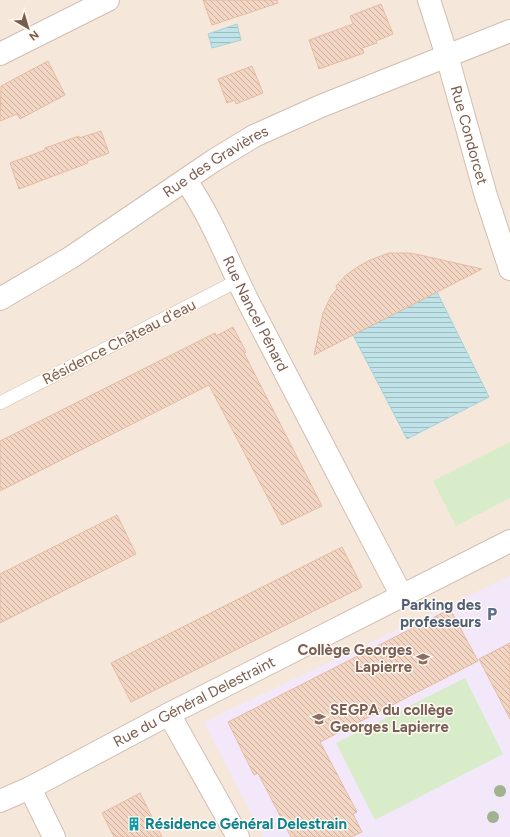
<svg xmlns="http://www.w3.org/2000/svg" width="510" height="837" font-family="Figtree,sans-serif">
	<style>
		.residential { fill: #f5e8da }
		.education { fill: #f3e8fa }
		.pitch { fill: #d8ecc9 }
		.water { fill: url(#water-rules); stroke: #a5d3da }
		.building { fill: url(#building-back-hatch); stroke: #e6bba3 }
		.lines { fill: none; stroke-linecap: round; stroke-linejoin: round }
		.lane-casing { stroke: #d1beb0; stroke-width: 14 }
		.street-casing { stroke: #d1beb0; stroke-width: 24 }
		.lane { stroke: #fff; stroke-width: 13 }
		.street { stroke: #fff; stroke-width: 22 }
		.tree { fill: #a0b28e }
		.labels { text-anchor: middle; stroke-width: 3; stroke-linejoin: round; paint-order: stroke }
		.street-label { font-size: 15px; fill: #7a5c4d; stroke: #fffaf3 }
		.service-label { font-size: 15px; font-weight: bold; fill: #4e5e75; stroke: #fffaf3; text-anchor: end }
		.education-label { font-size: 15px; font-weight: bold; fill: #785e54; stroke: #fffaf3; text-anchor: end }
		.culture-label { font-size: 15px; font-weight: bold; fill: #0d838f; stroke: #fffaf3; text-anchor: start }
	</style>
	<defs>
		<pattern id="water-rules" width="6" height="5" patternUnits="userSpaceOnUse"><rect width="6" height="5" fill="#bfe3e8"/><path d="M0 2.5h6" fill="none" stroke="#a0bbbe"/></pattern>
		<pattern id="building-back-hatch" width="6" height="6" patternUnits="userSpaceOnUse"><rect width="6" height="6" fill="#f3d5c3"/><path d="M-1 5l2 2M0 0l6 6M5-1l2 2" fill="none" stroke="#cab0a1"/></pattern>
	</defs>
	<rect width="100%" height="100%" fill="#fdf6ec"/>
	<!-- residential -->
	<path class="residential" d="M0,0H510V837H0Z"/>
	<!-- education -->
	<path class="education" d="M510,576V837H263L204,722Z"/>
	<!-- pitch -->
	<path class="pitch" d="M510,442V498L456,526L433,481Z
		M465,678L503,754L375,820L336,743Z"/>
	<!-- water -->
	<path class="water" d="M237,24L241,40L212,48L208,34Z
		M437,292L489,397L407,439L353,335Z"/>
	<!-- building -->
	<path class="building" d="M203,0H277L278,3L212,25Z
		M381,4L393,34L376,41L377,43L362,48L364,53L319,69L309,40L353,24L350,16Z
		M48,61L65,95L20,119L17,114L0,121L1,86Z
		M252,66L263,93L236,104L235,100L227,103L218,79Z
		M101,131L109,153L87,161L88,163L19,189L10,163L45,150V148L79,136V138Z
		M389,253H409L420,255L482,269L314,355L323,313L331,296L337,289L336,286L346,275L359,266L370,260Z
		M233,327L246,352L244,353L322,506L282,525L209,385L0,491V441L215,333L216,336Z
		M117,515L136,554L0,623V574Z
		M342,547L362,587L131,702L111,663Z
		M450,609L478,661L320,742L357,812L353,814L362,832L351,837H291L258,773L254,775L228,722Z
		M510,643V719L479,659Z
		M140,793L162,837H114L102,813Z"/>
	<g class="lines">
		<!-- lane casing -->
		<g class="lane-casing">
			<path id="lane" d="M0,403L237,281"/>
		</g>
		<!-- street casing -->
		<g class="street-casing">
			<g id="street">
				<path id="s1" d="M429,0L447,56L486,196L510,269"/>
				<path d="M0,54L108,0"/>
				<path id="s2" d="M186,181C213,219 229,265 251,307C301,403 351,500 402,596"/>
				<path id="s3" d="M0,299L70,258L213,161L254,136L321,106L510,31"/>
				<path d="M169,714L238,837"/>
				<path d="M0,801L30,788"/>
				<path id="s4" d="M54,837L30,788L169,714L510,541"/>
			</g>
		</g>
		<!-- lane -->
		<use href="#lane" class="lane"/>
		<!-- street -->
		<use href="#street" class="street"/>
	</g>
	<!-- trees -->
	<g class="tree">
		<circle cx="500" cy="791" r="6"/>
		<circle cx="493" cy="817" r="6"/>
	</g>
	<!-- icons -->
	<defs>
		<g id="parking-bare" transform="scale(1.08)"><path d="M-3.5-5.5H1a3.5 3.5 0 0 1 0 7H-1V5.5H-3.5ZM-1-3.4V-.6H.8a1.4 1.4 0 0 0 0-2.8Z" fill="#5c6f8a" stroke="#fffaf3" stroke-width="2.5" paint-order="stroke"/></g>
		<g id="school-bare" transform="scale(1.08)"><path d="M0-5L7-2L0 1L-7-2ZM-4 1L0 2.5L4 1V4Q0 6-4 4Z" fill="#8d6e63" stroke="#fffaf3" stroke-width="2.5" paint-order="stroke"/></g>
		<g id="building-bare" transform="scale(1.08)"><path d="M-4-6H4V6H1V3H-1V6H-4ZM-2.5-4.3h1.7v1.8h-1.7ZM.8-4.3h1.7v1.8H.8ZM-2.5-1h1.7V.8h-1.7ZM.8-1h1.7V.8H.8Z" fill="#0f9aa8" stroke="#fffaf3" stroke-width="2.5" paint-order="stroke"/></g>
	</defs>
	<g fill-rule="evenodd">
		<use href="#parking-bare" x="492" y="614"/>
		<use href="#school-bare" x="423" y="659"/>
		<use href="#school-bare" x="319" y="719"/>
		<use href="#building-bare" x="134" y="824"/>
	</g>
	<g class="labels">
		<!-- street labels -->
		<g class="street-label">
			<text dy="5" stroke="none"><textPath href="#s1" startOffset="141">Rue Condorcet</textPath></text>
			<text dy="5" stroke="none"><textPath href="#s3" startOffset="256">Rue des Gravières</textPath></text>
			<text dy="5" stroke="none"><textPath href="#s2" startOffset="150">Rue Nancel Pénard</textPath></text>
			<text transform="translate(119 342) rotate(-27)" y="5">Résidence Château d'eau</text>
			<text dy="5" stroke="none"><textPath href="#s4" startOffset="240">Rue du Général Delestraint</textPath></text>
		</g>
		<!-- service labels -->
		<g class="service-label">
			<text x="481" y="610">Parking des<tspan x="481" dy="17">professeurs</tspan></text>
		</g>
		<!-- education labels -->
		<g class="education-label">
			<text x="412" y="655">Collège Georges<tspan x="412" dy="17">Lapierre</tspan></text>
			<text x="330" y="715" text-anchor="start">SEGPA du collège<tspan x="330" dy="17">Georges Lapierre</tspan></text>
		</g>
		<!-- culture labels -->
		<g class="culture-label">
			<text x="145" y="829">Résidence Général Delestrain</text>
		</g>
	</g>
	<!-- north arrow -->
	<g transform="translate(28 28) rotate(142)" stroke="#fffaf3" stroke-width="3" paint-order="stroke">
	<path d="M0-3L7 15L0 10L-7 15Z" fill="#7a5c4d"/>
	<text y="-6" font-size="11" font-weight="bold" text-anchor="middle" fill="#7a5c4d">N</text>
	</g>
</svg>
